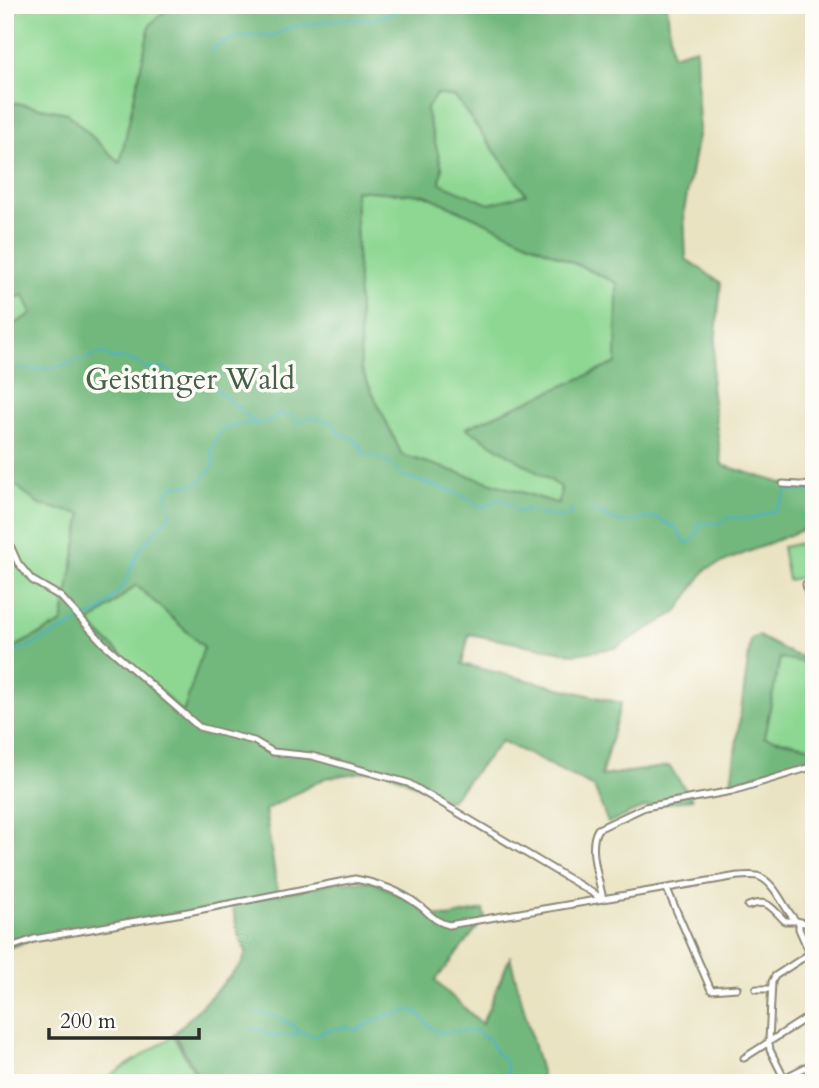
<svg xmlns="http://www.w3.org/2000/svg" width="819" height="1088" font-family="Cardo,serif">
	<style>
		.green { fill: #8dd792; stroke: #5c815e; stroke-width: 2 }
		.forest { fill: #72b87c; stroke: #4e7254; stroke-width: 2; fill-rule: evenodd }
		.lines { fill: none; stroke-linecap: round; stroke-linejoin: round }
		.stream { stroke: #47b3c4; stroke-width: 2 }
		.minor-casing { stroke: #8a8776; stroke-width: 9 }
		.minor { stroke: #fff; stroke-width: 5 }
		.labels { text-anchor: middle; stroke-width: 7; stroke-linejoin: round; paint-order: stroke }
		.park-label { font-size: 30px; fill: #485f4a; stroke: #fdfcf7 }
	</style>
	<rect width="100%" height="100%" fill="#fdfcf7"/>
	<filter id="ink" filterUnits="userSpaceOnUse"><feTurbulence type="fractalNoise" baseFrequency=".0143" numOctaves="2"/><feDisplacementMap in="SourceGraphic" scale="14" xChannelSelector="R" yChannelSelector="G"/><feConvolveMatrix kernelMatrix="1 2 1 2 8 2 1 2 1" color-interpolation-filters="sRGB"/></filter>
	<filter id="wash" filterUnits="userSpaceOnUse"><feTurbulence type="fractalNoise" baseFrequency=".00686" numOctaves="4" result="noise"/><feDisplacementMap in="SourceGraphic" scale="28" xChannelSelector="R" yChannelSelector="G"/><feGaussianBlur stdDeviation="1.57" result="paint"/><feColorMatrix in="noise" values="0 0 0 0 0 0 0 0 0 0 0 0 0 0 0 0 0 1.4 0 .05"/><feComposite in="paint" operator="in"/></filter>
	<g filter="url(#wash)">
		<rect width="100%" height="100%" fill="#eae3c2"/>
		<!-- green -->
		<path class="green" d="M5,5H171L150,25L120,164L67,113L5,101Z
			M436,94L455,97L527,195L489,205L439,183L442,167L426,110Z
			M355,190L426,195L617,283V363L466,428L561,487L559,504L402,455L361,369Z
			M24,295L32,314L5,329V301Z
			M5,487H18L39,505L82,514L62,623L18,645L5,659Z
			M802,543L808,576L788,580L782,547Z
			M136,585L204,647L184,714L89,624Z
			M780,657L814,664V736L812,747L764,738Z
			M173,1036L201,1083H99Z"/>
		<!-- forest -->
		<path class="forest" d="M171,5H667L672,55L696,48L699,130L684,211L686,259L721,283L711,387L722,465L795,487H814V525L706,569L677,612L615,648L574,654L469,634L462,664L621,703L601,776L669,766L692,799L645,807L608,823L594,787L502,741L450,801L382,769L325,778L265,810L278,895L337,882L372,881L417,904L428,914L448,917L483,910L485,918L435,981L482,1024L510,957L544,1083H203L174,1034L242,964L246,952L237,929L232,905L34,939L5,949V659L18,645L62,623L82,514L39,505L18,487H5V329L32,314L24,295L5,301V101L67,113L120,163L150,25ZM436,94L455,97L526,194L489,204L440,183L442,168L426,110ZM355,190L426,195L617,283L616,363L466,428L561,487L559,504L402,455L361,369ZM136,585L204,647L183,713L89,624Z
			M758,636L792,654L814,660V664L780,658L764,737L811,747L814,736L813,757L731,783L751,639Z"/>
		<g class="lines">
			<!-- stream -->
			<path class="stream" d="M211,54L214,47L233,39L252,35L272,36L290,27L343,19L370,20L416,6
				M5,370C23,367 39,371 57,367C74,364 88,355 106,353L112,359C118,359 125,358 130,360C143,365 150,373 164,367L175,376L198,377L208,383L256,423
				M587,514L594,510L620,523L655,517L676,528L684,541L690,543L698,533V523H720C732,513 739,520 753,518C761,516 768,512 776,511L787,491H814
				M5,655L33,645L102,610L125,584L139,550L172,513L166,495L172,487L200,483L214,465L211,449C215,443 218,434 223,430C243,415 260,435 279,412L283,415H291L297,423L311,417L332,422L339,434C351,434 361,444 365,455L381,457L404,476L457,493L481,507L500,499L520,512L528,508L540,515L567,517L573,510
				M257,1013C269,1013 292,1023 299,1031
				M251,1029L262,1030L270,1036H290L300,1032L313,1036L331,1029L350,1027L355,1031L389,1014L396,1016L398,1013C424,1002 422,1027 438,1032C444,1034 448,1032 454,1031C462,1030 468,1033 476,1030L484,1038H488L497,1054L505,1059L510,1083"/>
		</g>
	</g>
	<g filter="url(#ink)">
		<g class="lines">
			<!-- minor casing -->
			<g class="minor-casing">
				<path id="minor" d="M783,484L814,486
					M5,534L18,563L32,580L61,597L103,643L199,727L254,741L273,752L312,756L408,783L603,899
					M813,619L806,584L814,580
					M667,889L711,990L737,988
					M603,899C599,879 587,846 598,829L645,807L732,791L814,766
					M748,906C769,898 771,908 785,921H796
					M799,923V929L814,963
					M5,949L34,939L188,912L355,879C376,883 399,890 417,904C429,912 434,922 449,925L738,876C744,876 754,874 760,877C776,884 784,909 796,921L814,925
					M809,954L775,976L772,982L769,1041L770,1050L784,1078L814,1063
					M756,989H771
					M744,1058L814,1013"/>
			</g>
			<!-- minor -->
			<use href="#minor" class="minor"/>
		</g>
	</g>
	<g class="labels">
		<!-- park labels -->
		<g class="park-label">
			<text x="190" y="389">Geistinger Wald</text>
		</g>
	</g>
	<!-- margin -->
	<rect width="819" height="1088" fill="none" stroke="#fdfcf7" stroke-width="28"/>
	<!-- scale -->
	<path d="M49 1028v10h150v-10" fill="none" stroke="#2b2b2b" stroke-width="3.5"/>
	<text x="60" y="1028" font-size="21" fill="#2b2b2b" stroke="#fdfcf7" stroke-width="5" paint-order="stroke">200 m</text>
</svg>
